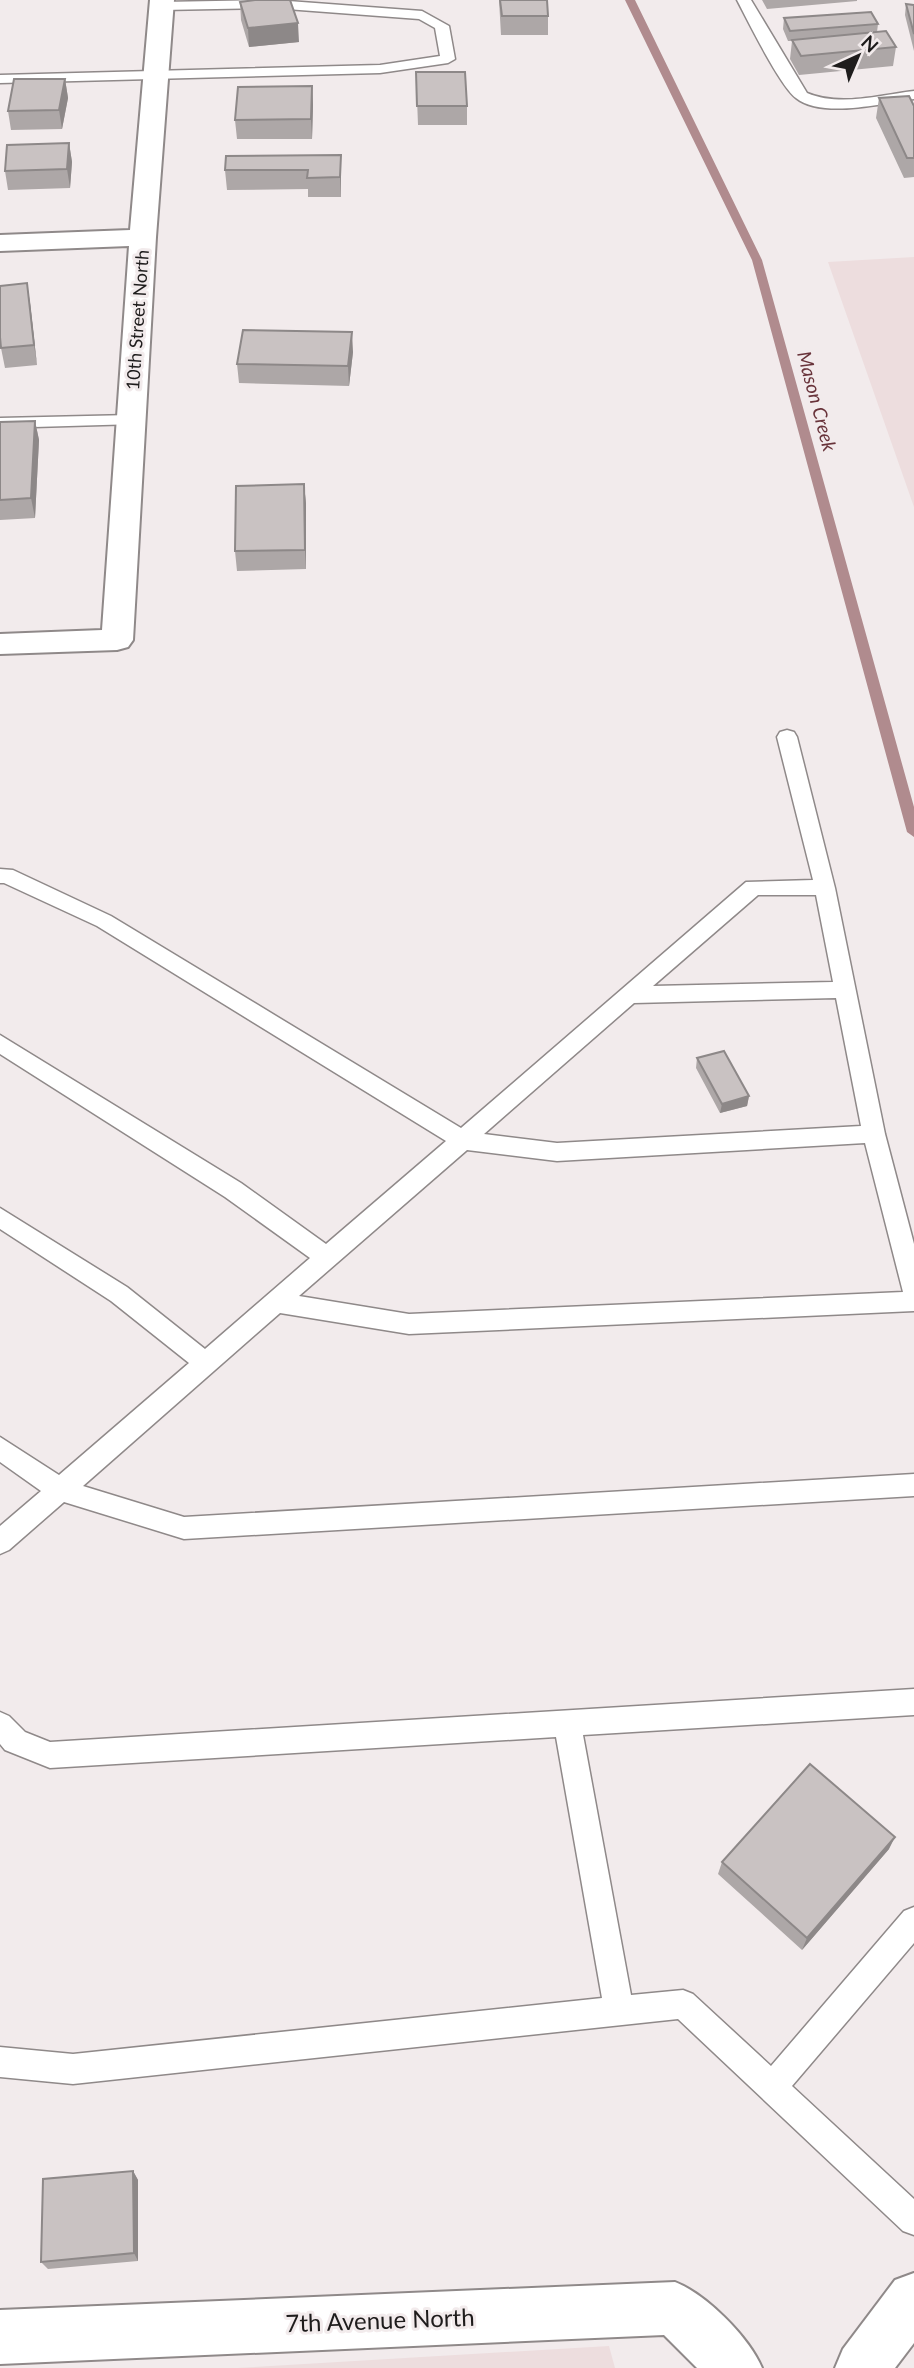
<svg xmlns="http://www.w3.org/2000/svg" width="914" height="2368" font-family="Lato,sans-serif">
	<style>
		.built { fill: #edddde }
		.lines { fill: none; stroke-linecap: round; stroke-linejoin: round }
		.stream { fill: #b08b8e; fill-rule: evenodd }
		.service-casing { stroke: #8f8989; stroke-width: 3 }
		.minor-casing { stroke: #8f8989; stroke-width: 4 }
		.secondary-casing { stroke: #8f8989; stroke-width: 4 }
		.service { fill: #fff; fill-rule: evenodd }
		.minor { fill: #fff; fill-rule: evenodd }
		.secondary { fill: #fff; fill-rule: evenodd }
		.wall { fill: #ada7a7 }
		.shaded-wall { fill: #8d8888 }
		.building { fill: #c9c2c2; stroke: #8d8888; stroke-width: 2 }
		.labels { text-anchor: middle; stroke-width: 6; stroke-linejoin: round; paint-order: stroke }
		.far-street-label { font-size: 18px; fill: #1e1c1c; stroke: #f2ebec }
		.far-water-label { font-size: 19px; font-style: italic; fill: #68333a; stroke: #f2ebec }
		.near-street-label { font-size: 24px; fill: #1e1c1c; stroke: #f2ebec }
	</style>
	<rect width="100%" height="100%" fill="#f2ebec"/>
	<!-- built -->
	<path class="built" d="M914,257V507L828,262Z
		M609,2346L615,2368H237Z"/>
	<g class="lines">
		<!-- stream -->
		<path class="stream" d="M625,0H635L762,260L914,807V837L907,832L752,260Z"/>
		<!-- service casing -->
		<g class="service-casing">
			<path id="service" d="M275,0L422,11L449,26L455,59L448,63L380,73L0,83V75L380,65L440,56L435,28L419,19L273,8L162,10L155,6L162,2Z
				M737,0H751L807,93C840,107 880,95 914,91V99C884,103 822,119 796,98C780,86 748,21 737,0Z
				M131,415L137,416L139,420L137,424L0,428V418Z
				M787,730L794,732L797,737L835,888L885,1134L914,1244V1311L409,1334L280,1313L83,1486L184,1517L914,1474V1496L184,1539L64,1502L9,1550L0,1554V1526L41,1491L0,1462V1437L59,1475L189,1363L111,1301L0,1229V1208L127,1287L205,1349L310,1258L225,1197L0,1054V1035L241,1183L326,1244L446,1141L97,926L4,883H0V869L13,870L111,916L461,1128L746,882L813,880L777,737L780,732ZM758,895H816L833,982L653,986ZM836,998L861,1126L557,1143L484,1134L634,1003ZM865,1143L903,1292L409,1314L299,1296L467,1150L557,1161Z
				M914,1689V1715L583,1735L631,1995L683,1990L693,1994L771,2066L904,1911L914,1907V1943L792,2086L914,2199V2235L903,2231L678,2019L73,2084L0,2077V2047L73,2054L602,1998L556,1737L50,1768L5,1750L0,1744V1712L9,1716L25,1732L50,1742Z"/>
		</g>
		<!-- minor casing -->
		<g class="minor-casing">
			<path id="minor" d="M150,0H174L156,237L133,640L128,647L117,650L0,654V634L102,630L129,246L0,251V235L130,230Z
				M675,2282C706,2294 749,2337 762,2368H697L664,2335L0,2364V2310Z"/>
		</g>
		<!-- secondary casing -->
		<g class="secondary-casing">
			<path id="secondary" d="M914,2273V2343L895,2368H835L843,2349L895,2280Z"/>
		</g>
		<!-- service -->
		<use href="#service" class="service"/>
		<!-- minor -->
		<use href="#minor" class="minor"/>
		<!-- secondary -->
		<use href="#secondary" class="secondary"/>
	</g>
	<!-- wall -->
	<path class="wall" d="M499,0H547L548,16V35H501Z
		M762,0H857V1L767,9Z
		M240,2L299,42L249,47L241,20Z
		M906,4L914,5V51L905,15Z
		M784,18L878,24L877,32L896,47L893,66L799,75L790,59L792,41H788L783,29Z
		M416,72L467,106V125H418Z
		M65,79L68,98L62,129L11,130L8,111Z
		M312,86L313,105L312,139H237L235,120Z
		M879,98L914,106V177L904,178L876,118Z
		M69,143L72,162L70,188L8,190L5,171Z
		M341,155V197H308V189L227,190L225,170Z
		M30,303L37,365L5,368L1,348Z
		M353,352L349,386L239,383L237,364Z
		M35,421L39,440L35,518L0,520V422Z
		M304,484L306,504V569L237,571L235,551Z
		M697,1058L749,1096L747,1106L720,1113L696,1068Z
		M889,1849L802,1950L718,1874L722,1862Z
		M133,2171L138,2180V2261L48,2269L41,2262Z"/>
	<!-- shaded-wall -->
	<path class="shaded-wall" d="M298,23L299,42L249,47L248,28Z
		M65,79L68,98L62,129L59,110Z
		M312,86L313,105L312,139L311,119Z
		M69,143L72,162L70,188L67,169Z
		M341,155V197L340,177Z
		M27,283L30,303L37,365L34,345Z
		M352,332L353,352L349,386L348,366Z
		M35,421L39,440L35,518L31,498Z
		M304,484L306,504V569L305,550Z
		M749,1096L747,1106L720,1113L722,1104Z
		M895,1837L889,1849L802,1950L807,1938Z
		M133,2171L138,2180V2261L134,2253Z"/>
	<!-- building -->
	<path class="building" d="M255,0H290L298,23L248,28L240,2Z
		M500,0H547L548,16H502Z
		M906,4L914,5V34Z
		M871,12L878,24L790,31L784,18Z
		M886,31L896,47L801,56L792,40Z
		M416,72H465L467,106H417Z
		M14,79H65L59,110L8,111Z
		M312,86L311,119L235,120L238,87Z
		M909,96L914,106V158H907L879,98Z
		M69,143L67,169L5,171L7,145Z
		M341,155L340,177L307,178L308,170H225L226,156Z
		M27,283L34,345L1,348L0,337V286Z
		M243,330L352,332L348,366L237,364Z
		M35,421L31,498L0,500V422Z
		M304,484L305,550L235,551L236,486Z
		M724,1051L749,1096L722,1104L697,1058Z
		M810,1764L895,1837L807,1938L722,1862Z
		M133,2171L134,2253L41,2262L43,2179Z"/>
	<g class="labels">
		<!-- far-street labels -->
		<g class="far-street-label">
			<text transform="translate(138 320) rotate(-86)" y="6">10th Street North</text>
		</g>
		<!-- far-water labels -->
		<g class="far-water-label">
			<text transform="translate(817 401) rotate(75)" y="7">Mason Creek</text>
		</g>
		<!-- near-street labels -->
		<g class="near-street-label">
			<text transform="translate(380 2321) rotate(-2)" y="8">7th Avenue North</text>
		</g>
	</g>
	<!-- north arrow -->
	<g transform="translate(858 56) rotate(44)" stroke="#f2ebec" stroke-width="5" paint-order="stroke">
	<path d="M0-5L12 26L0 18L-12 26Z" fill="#1e1c1c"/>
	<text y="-10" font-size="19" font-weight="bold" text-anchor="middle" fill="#1e1c1c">N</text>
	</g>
</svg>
